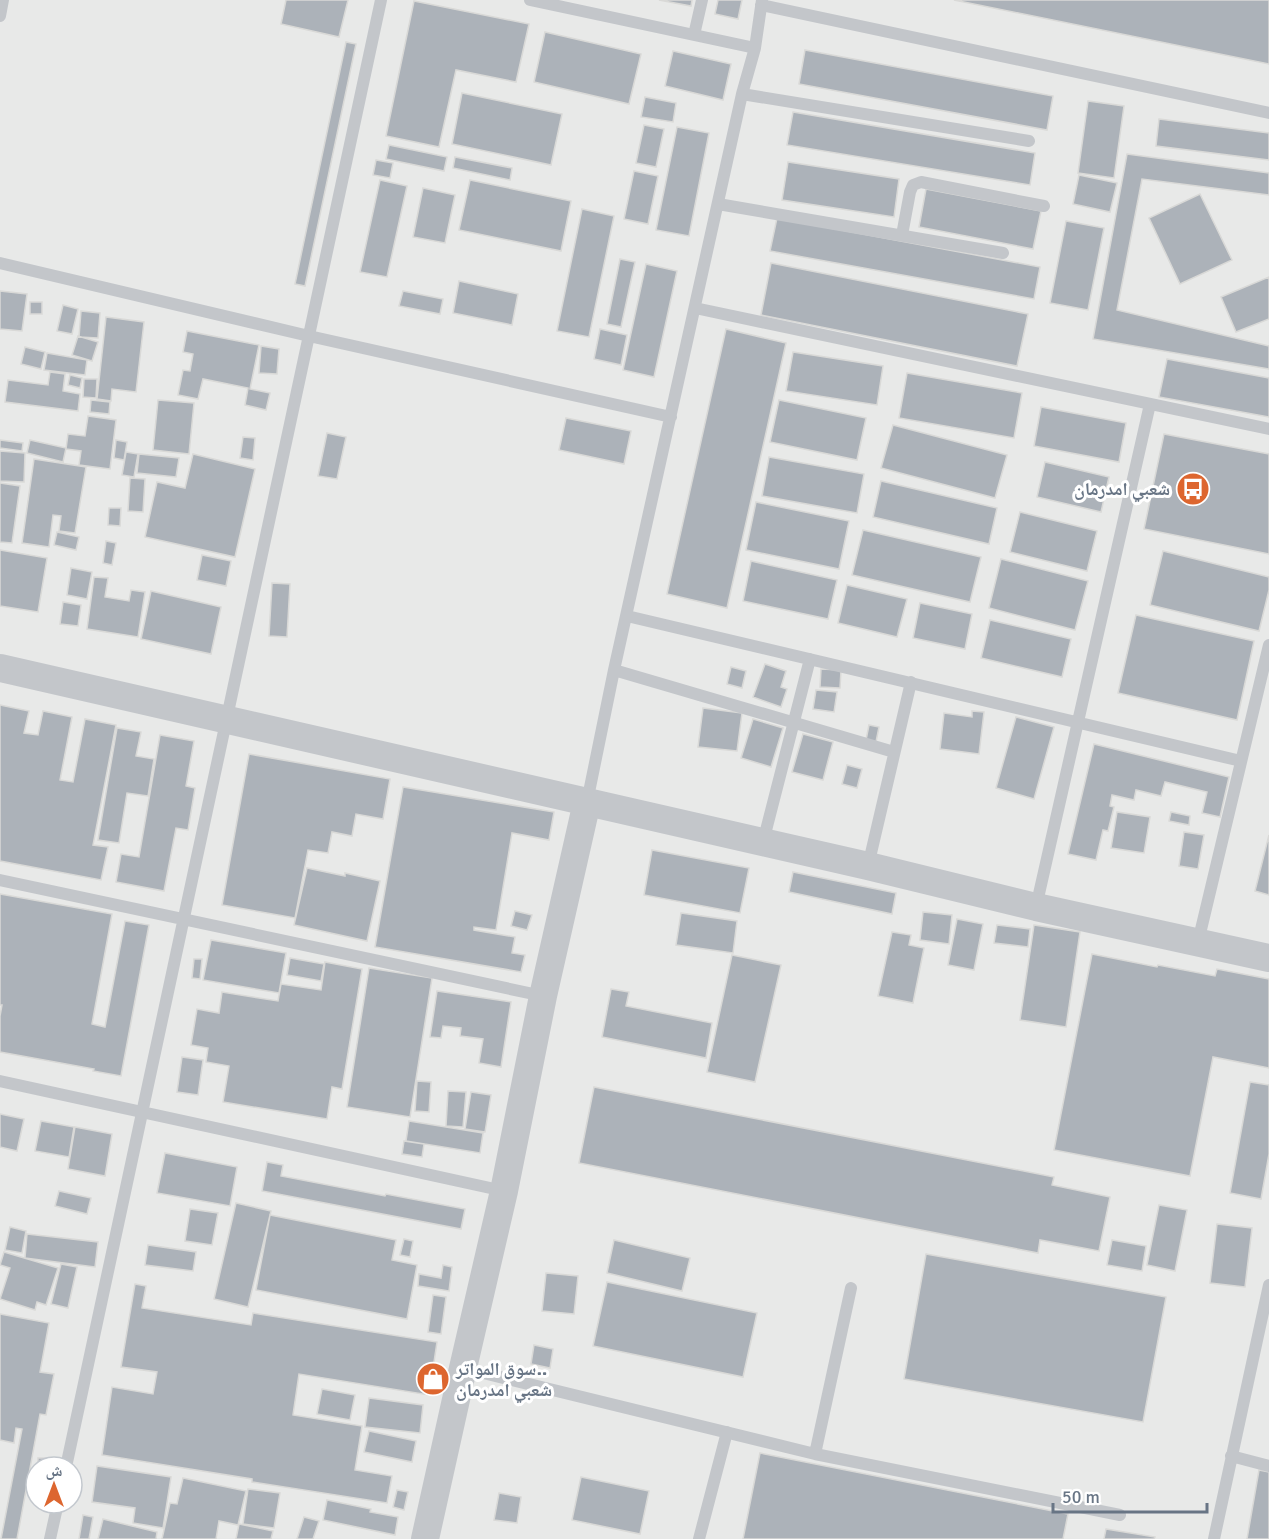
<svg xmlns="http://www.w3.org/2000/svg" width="1269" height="1539" font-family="Signika,'Noto Naskh Arabic',sans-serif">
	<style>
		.built { fill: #e8e9e8; fill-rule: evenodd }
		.building { fill: #acb2b9; stroke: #d9d9d7; stroke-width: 1.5 }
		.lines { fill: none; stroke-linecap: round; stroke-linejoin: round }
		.service { stroke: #c3c6ca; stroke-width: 12 }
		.tertiary { stroke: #c3c6ca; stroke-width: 28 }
		.labels { text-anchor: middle; stroke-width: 6; stroke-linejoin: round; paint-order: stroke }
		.poi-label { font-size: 18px; font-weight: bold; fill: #687585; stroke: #fff; text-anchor: end }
	</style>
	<rect width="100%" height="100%" fill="#f7f8f5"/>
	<!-- built -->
	<path class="built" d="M0,0H1269V1539H0ZM36,1467H72V1503H36Z"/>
	<!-- building -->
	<path class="building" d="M286,0H348L339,37L281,24Z
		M659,0H692L691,6Z
		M718,0H742L738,19L715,14Z
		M954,0H1269V64Z
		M414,1L529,24L516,82L456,70L439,147L386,136Z
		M545,32L641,54L629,104L534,82Z
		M346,42L356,44L305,286L295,284Z
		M805,50L1053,96L1047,130L799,84Z
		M673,51L731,64L723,100L665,86Z
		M462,93L562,114L551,165L452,144Z
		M645,97L676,103L673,122L641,117Z
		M1088,101L1124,106L1114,178L1078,173Z
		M793,112L1035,153L1030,185L787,145Z
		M1159,119L1269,133V160L1156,146Z
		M644,125L664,129L656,167L636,163Z
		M677,127L709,133L689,236L656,230Z
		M389,145L447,157L444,171L386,159Z
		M1127,154L1269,173V195L1142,179L1117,310L1269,346V369L1093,339Z
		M455,157L512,168L510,180L453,168Z
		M376,160L393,163L390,178L373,175Z
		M788,162L899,179L894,217L782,200Z
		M634,171L658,176L648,224L624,219Z
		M1079,175L1117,183L1110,212L1073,204Z
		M380,180L407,186L387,277L360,272Z
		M470,180L571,201L561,251L459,230Z
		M423,188L455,195L445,243L413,237Z
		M926,189L1041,211L1033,249L919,227Z
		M1200,194L1232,260L1180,284L1149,218Z
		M582,209L614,216L589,337L557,331Z
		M777,218L1040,267L1034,299L770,251Z
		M1066,221L1104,228L1088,310L1050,303Z
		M620,259L635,262L621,327L607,324Z
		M771,263L1028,314L1017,366L761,315Z
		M646,264L677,271L654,377L623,370Z
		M1269,277V319L1236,332L1221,297Z
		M459,281L518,294L512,325L453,313Z
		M0,291L27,294L22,331L0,329Z
		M403,291L443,299L440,314L399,306Z
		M30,302H42V314H30Z
		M63,305L78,309L72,334L57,331Z
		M81,311L100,313L98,338L79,337Z
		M106,317L144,322L136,392L112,389L111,401L97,399Z
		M600,329L627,335L621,365L594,359Z
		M726,329L786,343L727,608L667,594Z
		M187,331L259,345L250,389L270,393L266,410L245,405L248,388L203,379L198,399L178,395L183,370L190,371L193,354L183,352Z
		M78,336L98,342L92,361L72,355Z
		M261,346L279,349L277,374L259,373Z
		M25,347L45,352L41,369L21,364Z
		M793,352L883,366L877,405L786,391Z
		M47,353L87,360L85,375L44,370Z
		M1167,359L1269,378V417L1159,397Z
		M50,372L65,374L63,391L80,394L78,411L5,402L8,380L48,385Z
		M907,373L1022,393L1014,438L899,418Z
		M70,375L82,378L80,388L68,385Z
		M84,379H97L96,398L83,397Z
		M91,400L110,402L109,414L90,412Z
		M158,400L194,403L189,454L153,450Z
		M779,400L866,418L857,460L770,442Z
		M1041,407L1126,423L1119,462L1034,446Z
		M88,416L116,420L110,469L79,465L81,451L66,449L68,434L85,436Z
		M566,418L631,431L624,464L559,450Z
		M893,425L1007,455L995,498L881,468Z
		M327,433L346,437L337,479L318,476Z
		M1164,434L1269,454V554L1144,529Z
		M243,437L255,438L253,460L240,458Z
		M0,440L23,443L22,451L0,448Z
		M30,440L66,448L63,462L27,453Z
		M116,440L127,442L124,460L114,458Z
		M0,451L25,453L24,482L0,481Z
		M126,452L138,454L134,477L122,475Z
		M139,454L179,458L176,477L137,473Z
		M193,454L255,469L235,557L145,537L157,482L185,488Z
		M769,457L864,474L857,513L762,496Z
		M34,459L86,467L75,533L59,531L61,516L53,515L49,547L22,543Z
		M1045,462L1109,477L1101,512L1037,497Z
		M130,478L145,479L143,512L128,511Z
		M881,481L997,508L989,544L873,517Z
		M0,483L20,486L12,543L0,542Z
		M756,502L849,521L839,569L746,550Z
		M109,508H121L120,526L108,525Z
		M1020,512L1097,531L1087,571L1010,552Z
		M863,530L981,557L970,602L852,575Z
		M57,532L79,537L76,550L54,545Z
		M106,541L116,543L112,565L103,563Z
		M0,550L47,558L38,612L0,606Z
		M1163,551L1269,577V590L1259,631L1150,605Z
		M202,555L231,561L226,586L197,580Z
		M1001,559L1088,581L1075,630L989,608Z
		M751,561L837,580L828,619L743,601Z
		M71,568L92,572L87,599L67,595Z
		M94,577L108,578L105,597L129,601L131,590L145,592L138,637L87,629Z
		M272,583L290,584L287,637L269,636Z
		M847,585L907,599L897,637L838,623Z
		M151,591L221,607L211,654L141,639Z
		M63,602L81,605L78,626L60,624Z
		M920,603L972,614L965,649L913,638Z
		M1136,615L1254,641L1237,720L1118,693Z
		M990,620L1071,639L1062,677L981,658Z
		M765,664L786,671L781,687L787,689L781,707L753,697Z
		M731,667L746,671L742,688L727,684Z
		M821,669L841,670L840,688L820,687Z
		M816,690L837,692L834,712L813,709Z
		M0,705L29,711L24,733L38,735L43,711L72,717L60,780L73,782L85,719L116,725L93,845L108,847L101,880L0,861Z
		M703,708L742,713L737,751L698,747Z
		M972,711L984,712L979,754L940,749L944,713L972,717Z
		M1016,717L1054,727L1034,799L996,788Z
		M753,719L783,728L771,767L741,758Z
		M869,725L879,727L876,742L866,740Z
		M117,728L141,732L136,756L154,759L148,796L127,793L119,843L98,840Z
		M803,734L833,742L823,780L792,772Z
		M160,735L194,741L186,786L195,788L188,830L176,828L164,891L116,882L121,854L139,857Z
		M1094,744L1229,777L1220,817L1202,813L1207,792L1165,782L1161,796L1136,790L1134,800L1112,795L1110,806L1114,807L1108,831L1103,830L1096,860L1068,854Z
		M249,754L390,779L383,819L356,814L352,836L332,832L328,853L308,850L295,918L222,905Z
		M847,765L862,769L857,788L842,784Z
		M403,787L554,812L549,840L512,833L496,930L474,927V930L515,937L512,953L525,955L521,972L375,947Z
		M1117,812L1150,817L1144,853L1111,848Z
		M1171,812L1190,816L1189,825L1169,821Z
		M1184,832L1204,835L1198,869L1179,866Z
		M1269,835V895L1255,891Z
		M652,850L749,868L740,913L644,895Z
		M307,868L345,876V873L380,881L367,941L294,925Z
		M793,872L896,893L892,914L789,892Z
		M0,894L112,914L92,1024L105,1027L125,921L149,925L121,1076L93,1071L94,1069L0,1052V1016L2,1005H0Z
		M515,911L532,915L527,930L511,926Z
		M923,912L952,915L949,944L920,940Z
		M681,913L737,921L733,953L676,945Z
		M957,919L983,924L974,970L948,965Z
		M997,925L1030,929L1028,947L994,943Z
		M1034,925L1080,932L1066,1027L1020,1020Z
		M892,932L911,935L909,945L924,948L913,1003L878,996Z
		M211,940L286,953L279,993L203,980Z
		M1092,954L1157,967L1158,965L1215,976L1217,969L1269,979V1068L1213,1057L1190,1176L1054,1150Z
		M732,955L781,965L755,1082L707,1072Z
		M290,958L324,964L321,981L287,975Z
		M194,959H202L200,979L192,978Z
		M325,962L362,969L342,1089L332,1087L327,1119L223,1102L229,1066L206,1062L208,1048L191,1045L197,1009L219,1013L222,992L278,1001L281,984L321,990Z
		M369,968L432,978L410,1117L347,1107Z
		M611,989L629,992L626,1006L712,1023L706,1058L602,1037Z
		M437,991L511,1002L501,1067L479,1063L483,1039L460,1036L461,1028L443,1026L441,1038L430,1037Z
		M182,1057L203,1060L198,1095L177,1092Z
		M417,1081L431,1082L429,1112L415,1111Z
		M1250,1082L1269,1085V1154L1261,1199L1230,1193Z
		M594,1087L1054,1177L1052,1185L1110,1197L1099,1251L1040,1240L1038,1253L579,1163Z
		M448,1091L466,1092L463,1127L446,1126Z
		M471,1092L491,1095L485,1132L465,1129Z
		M0,1114L24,1119L17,1151L0,1147Z
		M41,1121L74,1127L69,1157L35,1151Z
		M409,1121L483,1133L480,1153L406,1141Z
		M75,1127L112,1134L105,1176L68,1169Z
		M404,1141L424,1144L422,1157L402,1154Z
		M165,1153L237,1167L230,1206L157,1193Z
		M267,1162L283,1165L281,1176L385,1196L386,1194L465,1209L461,1229L262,1191Z
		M59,1191L91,1198L87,1214L55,1206Z
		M236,1203L271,1211L248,1307L214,1299Z
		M1159,1205L1187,1210L1175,1271L1147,1265Z
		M190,1209L218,1213L212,1245L185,1241Z
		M270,1215L396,1240L392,1260L417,1265L407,1319L256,1290Z
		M1217,1224L1252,1228L1245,1287L1210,1283Z
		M10,1227L26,1231L22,1253L5,1250Z
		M27,1234L98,1242L95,1267L25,1258Z
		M404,1239L413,1241L410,1257L400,1255Z
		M614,1240L690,1258L682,1291L607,1273Z
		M1112,1240L1146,1246L1142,1271L1107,1265Z
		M148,1245L196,1252L193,1271L145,1265Z
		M4,1252L58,1268L46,1305L37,1302L35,1310L0,1299L10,1268L0,1265Z
		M926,1254L1166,1297L1143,1422L904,1379Z
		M61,1264L77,1267L68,1308L51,1304Z
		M443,1265L452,1267L449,1291L418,1286L419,1274L441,1278Z
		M546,1273L578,1276L574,1314L542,1311Z
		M607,1282L757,1313L743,1377L593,1346Z
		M135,1284L146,1286L142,1308L251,1325L253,1313L437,1342L429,1395L299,1374L293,1415L362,1426L355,1470L392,1476L387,1503L252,1482V1479L102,1455L112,1387L153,1394L157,1372L121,1367Z
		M433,1295L446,1297L441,1334L428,1332Z
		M0,1314L49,1323L40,1372L54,1374L46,1415L40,1414L17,1539H1L22,1429L16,1428L14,1443L0,1440Z
		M534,1345L553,1349L550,1368L531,1364Z
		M322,1389L355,1395L350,1420L317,1414Z
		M369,1398L423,1405L420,1433L365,1427Z
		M369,1431L416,1441L412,1462L364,1452Z
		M760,1453L1068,1514L1063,1539H743Z
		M38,1458H48V1467H38Z
		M97,1466L171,1477L163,1528L133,1523L135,1508L92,1502Z
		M1259,1470L1269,1472V1539H1247Z
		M581,1477L649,1491L640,1534L572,1520Z
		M183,1478L246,1491L238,1525L219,1521L216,1539H162L170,1503L177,1504Z
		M248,1489L280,1493L274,1528L243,1524Z
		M397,1490L408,1492L404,1510L393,1507Z
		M499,1493L521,1497L517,1523L494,1520Z
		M327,1500L371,1509L370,1512L398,1517L395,1535L323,1520Z
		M83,1515L93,1517L89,1539H79Z
		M304,1517L319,1521L313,1539H297Z
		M103,1519L157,1532L156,1539H98Z
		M239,1524L273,1531L271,1539H236Z
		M1106,1529L1155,1537L1154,1539H1104Z"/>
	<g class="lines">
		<!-- service -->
		<path class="service" d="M530,0L755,48
			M761,5L1269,113
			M0,16L3,0
			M694,35L702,0
			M742,94L1029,141
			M718,204L1003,253
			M902,235L910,192L913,185L921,182L1044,206
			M0,263L309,336L671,417
			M695,308L1269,429
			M627,616L1241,761
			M614,670L894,752
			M587,802L614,670L742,94L755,48L762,0
			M763,842L810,659
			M868,866L911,682
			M0,880L543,996
			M1036,907L1150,404
			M1198,942L1269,645
			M0,1081L504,1191
			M463,1368L815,1454L1120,1515
			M815,1454L851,1288
			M1231,1456L1269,1466
			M66,1467L381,0
			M50,1539L58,1503
			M699,1539L727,1432
			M1214,1539L1269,1285"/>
		<!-- tertiary -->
		<path class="tertiary" d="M0,668L868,866L1036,907L1269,958
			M425,1539L463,1368L504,1191L543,996L587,802"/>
	</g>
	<!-- icons -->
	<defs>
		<g id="bus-disc" transform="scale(1.725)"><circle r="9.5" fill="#dd662f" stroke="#fff"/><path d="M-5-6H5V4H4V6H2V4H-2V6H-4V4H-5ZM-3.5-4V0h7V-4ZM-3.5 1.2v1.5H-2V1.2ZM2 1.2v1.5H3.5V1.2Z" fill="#fff"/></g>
		<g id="shop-disc" transform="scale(1.725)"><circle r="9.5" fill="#dd662f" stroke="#fff"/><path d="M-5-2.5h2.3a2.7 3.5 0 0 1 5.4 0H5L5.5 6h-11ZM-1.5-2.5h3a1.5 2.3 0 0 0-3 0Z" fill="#fff"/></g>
	</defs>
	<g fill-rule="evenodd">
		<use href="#bus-disc" x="1193" y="489"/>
		<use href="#shop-disc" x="433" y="1379"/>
	</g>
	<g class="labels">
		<!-- poi labels -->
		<g class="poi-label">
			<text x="1170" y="495">شعبي امدرمان</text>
			<text x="456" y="1375" text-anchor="start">سوق المواتر..<tspan x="456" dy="21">شعبي امدرمان</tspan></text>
		</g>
	</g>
	<!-- north arrow -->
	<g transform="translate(54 1485)"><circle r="28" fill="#ffffff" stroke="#c3c8ce" stroke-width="1.5"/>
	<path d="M0-4.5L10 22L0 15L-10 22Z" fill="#dd662f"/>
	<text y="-9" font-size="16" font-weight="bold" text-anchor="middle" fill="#687585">ش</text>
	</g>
	<!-- scale -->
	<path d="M1053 1503v9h154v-9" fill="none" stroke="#687585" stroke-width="3"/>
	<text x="1062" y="1503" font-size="18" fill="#687585" stroke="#ffffff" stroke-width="4.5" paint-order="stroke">50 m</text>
</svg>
